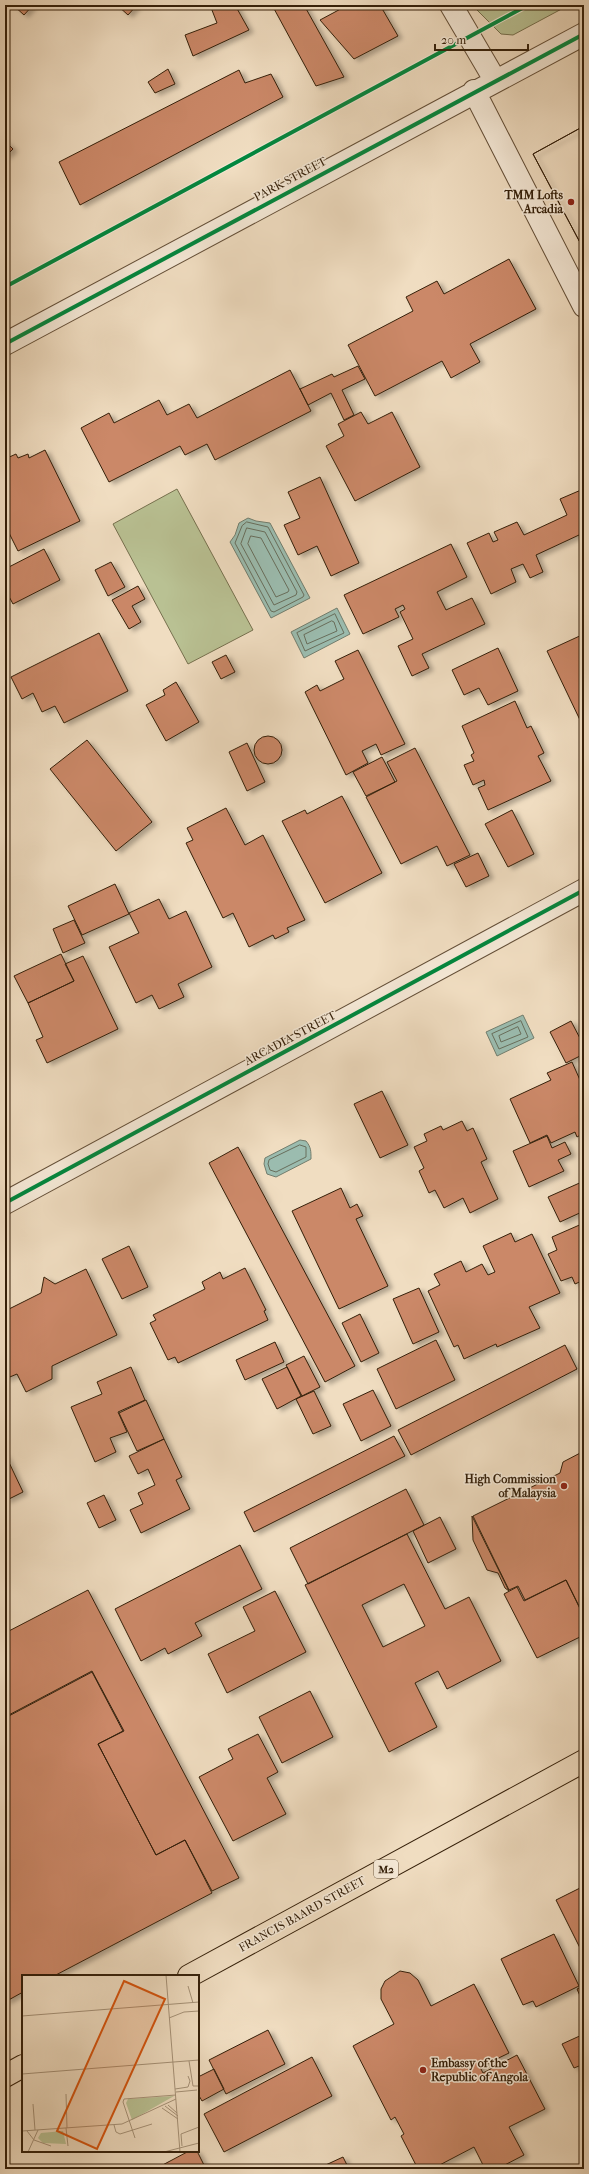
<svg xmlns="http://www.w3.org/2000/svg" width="589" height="2174" font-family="'IM FELL French Canon',serif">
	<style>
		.green { fill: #b9c193; stroke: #76704e }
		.water { fill: #9bbcaf; stroke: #727d6d }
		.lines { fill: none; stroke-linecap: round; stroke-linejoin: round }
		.shore { stroke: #686e5c; stroke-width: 1 }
		.building { fill: #cb8867; stroke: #341f09; fill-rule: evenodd; filter: url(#shadow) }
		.minor-casing { stroke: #634e37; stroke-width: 24 }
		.major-casing { stroke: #341f09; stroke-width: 24 }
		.minor { stroke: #f5e9d7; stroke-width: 22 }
		.major { stroke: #f0ddc1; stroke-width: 22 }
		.cycleway-casing { stroke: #f5e9d7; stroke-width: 6 }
		.cycleway { stroke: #00873e; stroke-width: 4 }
		.poi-dot { fill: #8f2418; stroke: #f5e9d7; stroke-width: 1.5 }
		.labels { text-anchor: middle; stroke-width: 3; stroke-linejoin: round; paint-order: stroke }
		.shield { fill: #f5e9d7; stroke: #6e5c47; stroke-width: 1 }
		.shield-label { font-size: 11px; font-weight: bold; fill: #341f09 }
		.street-label { font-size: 12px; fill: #341f09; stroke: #f5e9d7 }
		.poi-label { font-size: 12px; font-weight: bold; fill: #341f09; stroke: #f5e9d7; text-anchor: end }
		.inset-road { fill: none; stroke: #a59177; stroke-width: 1 }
		.view { fill: #d6530c; fill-opacity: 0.15; stroke: #d6530c; stroke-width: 2 }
		.inset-edge { fill: none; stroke: #341f09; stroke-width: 2 }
	</style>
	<defs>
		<filter id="shadow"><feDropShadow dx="4.5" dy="2.5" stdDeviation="2" flood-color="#0004"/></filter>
	</defs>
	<rect width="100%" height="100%" fill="#f0ddc1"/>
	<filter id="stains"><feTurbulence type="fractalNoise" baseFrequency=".005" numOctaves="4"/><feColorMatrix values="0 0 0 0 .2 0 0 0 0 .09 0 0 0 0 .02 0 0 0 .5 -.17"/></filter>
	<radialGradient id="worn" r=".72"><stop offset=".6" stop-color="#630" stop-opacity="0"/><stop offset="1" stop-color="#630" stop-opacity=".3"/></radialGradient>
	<!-- green -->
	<path class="green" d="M472,5H569L513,35L501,34Z
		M177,489L253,630L188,664L113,524Z"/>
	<!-- water -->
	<path class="water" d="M248,518L256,521L270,523L310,598L271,618L230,542L235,535L239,523Z
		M337,608L350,634L304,658L291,632Z
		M523,1015L534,1038L497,1056L486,1032Z
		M300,1140L306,1141C311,1147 311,1151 311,1159L276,1177L267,1174L264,1164L265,1158Z"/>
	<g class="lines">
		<!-- shore -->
		<path class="shore" d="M247,522L268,527L304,595L303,597L274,612L271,611L235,543L242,526Z
			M247,528L265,532L297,592L296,595L274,605L241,544Z
			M251,536L261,538L289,590L288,592L276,597L248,544Z
			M335,614L344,633L305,651L297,633Z
			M332,621L334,622L337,631L307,644L304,635Z
			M521,1021L528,1037L499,1049L492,1034Z
			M518,1027L521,1034L501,1042L499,1036Z
			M300,1145L306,1147V1157L276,1172L270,1170L268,1164L269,1160Z"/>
	</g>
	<!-- building -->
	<path class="building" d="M13,5H33L24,15Z
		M117,5H137L128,15Z
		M210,5H235L249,30L193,56L185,35L217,23Z
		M272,5H304L344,77L316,86Z
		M348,5H380L398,36L354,59L320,20Z
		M168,69L175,84L155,93L148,82Z
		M239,70L245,83L271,74L283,97L80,205L59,162Z
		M584,126V250L533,154Z
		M584,126V250L533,154Z
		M5,141L13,149L5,157Z
		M509,259L536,309L470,344L480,362L451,378L442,361L375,396L348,345L413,311L406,297L437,281L444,294Z
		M358,366L365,379L342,390L354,415L344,420L331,393L308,405L300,389L332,374L334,377Z
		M290,370L311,411L215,460L207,444L185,455L180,446L109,482L81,428L109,413L114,423L159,400L167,415L189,404L197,418Z
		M361,412L368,424L392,412L420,467L355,501L326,446L344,436L338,424Z
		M45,450L80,521L18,551L5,525V459L16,454L18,458L28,454L29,458Z
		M320,477L359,563L331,576L317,546L298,555L284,525L300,518L288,492Z
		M581,490L584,496V545L579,535L536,555L543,572L530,578L523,564L511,569L516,582L491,594L467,543L489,533L493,542L498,540L494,532L517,522L524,535L567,515L560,499Z
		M451,544L467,577L437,592L446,610L472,598L485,624L422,654L429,668L412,676L398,646L413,639L400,612L405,609L403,605L395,609L399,617L363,634L344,595Z
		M44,549L60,580L13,604L5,589V569Z
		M111,562L125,587L108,596L95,570Z
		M138,586L145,599L132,606L141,622L129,629L112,600Z
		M99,633L128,691L64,723L55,706L42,712L33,693L22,699L11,677Z
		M584,634V718L580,720L547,651Z
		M498,648L518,691L488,705L479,688L464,695L452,670Z
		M358,650L405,744L381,755L376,744L362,751L368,763L346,775L305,692L317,685L320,691L344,679L335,661Z
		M226,655L235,672L221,679L212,662Z
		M176,682L199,722L166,741L146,705L165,695L163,690Z
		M515,701L527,728L531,726L544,753L538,756L551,781L488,810L478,788L485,785L484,780L473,785L464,765L474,761L471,755L474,753L462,726Z
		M254 750a14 14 0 1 1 28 0a14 14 0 1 1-28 0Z
		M87,740L152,822L116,851L50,769Z
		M247,743L265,782L247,791L229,752Z
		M415,748L470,855L447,866L437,846L401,864L366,797L397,781L387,762Z
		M382,757L395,782L366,796L353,772Z
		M342,796L382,873L325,903L282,821L305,810L307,814Z
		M226,808L245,845L263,835L305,920L287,928L289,932L275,939L273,935L249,947L233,913L223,918L186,843L193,840L187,828Z
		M512,810L534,854L508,867L485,824Z
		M478,853L489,876L466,887L454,864Z
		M115,884L129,914L82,935L68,906Z
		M159,899L169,919L186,911L212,967L178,984L184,997L159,1009L152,995L136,1003L109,947L139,933L129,913Z
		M74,920L85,943L63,953L53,929Z
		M61,954L74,981L28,1003L14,976Z
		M83,956L118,1029L47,1063L36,1040L43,1037L28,1003L74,981L65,964Z
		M571,1021L584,1046V1054L566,1063L550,1032Z
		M572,1062L584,1089V1133L577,1137L575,1132L551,1143L547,1135L530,1143L510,1099L551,1080L547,1073Z
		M382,1091L408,1145L380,1158L354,1104Z
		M462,1121L467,1131L473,1128L487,1159L481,1162L498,1199L470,1213L463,1198L444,1208L435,1190L429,1193L419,1171L424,1168L414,1147L427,1141L424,1134L441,1126L443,1130Z
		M547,1136L552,1148L565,1142L571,1154L558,1160L564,1171L529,1187L513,1151Z
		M238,1147L355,1366L325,1382L209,1163Z
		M584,1181V1211L560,1222L548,1197Z
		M341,1188L350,1208L357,1204L363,1216L356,1219L388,1286L339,1309L292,1211Z
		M584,1223V1280L575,1284L572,1277L561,1281L548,1254L557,1250L552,1237Z
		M511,1233L515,1242L532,1234L560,1293L529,1307L540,1328L497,1347L496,1344L464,1359L458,1345L454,1347L428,1291L440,1285L434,1274L461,1261L466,1272L482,1264L488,1275L495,1272L483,1246Z
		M129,1246L148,1287L122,1299L102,1259Z
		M245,1268L266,1310L264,1311L268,1320L178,1363L175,1357L168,1360L150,1323L156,1320L153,1315L205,1289L202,1282L220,1272L223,1279Z
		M86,1269L117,1335L52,1366V1379L26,1392L17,1374L5,1379V1326L8,1324L5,1318V1311L41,1293L44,1277L55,1284Z
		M419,1288L439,1332L413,1344L393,1299Z
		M360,1314L379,1353L361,1362L342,1323Z
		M436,1340L455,1380L396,1409L377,1369Z
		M275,1342L284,1362L245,1380L236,1360Z
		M565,1345L577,1369L411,1455L398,1430Z
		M304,1356L320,1387L302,1396L286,1365Z
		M131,1367L145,1400L118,1412L127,1432L110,1438L116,1452L95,1462L71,1407L102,1394L97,1382Z
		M287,1367L301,1396L277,1409L262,1379Z
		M373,1390L391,1426L361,1441L343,1404Z
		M314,1391L331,1426L313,1434L296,1399Z
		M146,1400L164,1439L137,1451L119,1413Z
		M394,1436L405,1456L254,1532L244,1512Z
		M164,1439L182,1477L176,1480L190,1509L141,1533L130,1510L143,1504L138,1493L155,1485L148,1469L138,1474L129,1456Z
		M584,1451V1616L566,1580L525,1600L518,1586L509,1590L473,1516L560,1473L563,1462Z
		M5,1454L23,1492L5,1501Z
		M406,1489L424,1525L308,1584L290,1548Z
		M104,1495L116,1520L99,1528L87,1503Z
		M472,1516L509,1591L505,1588L498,1573L487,1570L473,1540Z
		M440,1517L456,1549L428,1563L413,1531Z
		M407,1534L445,1609L469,1597L501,1661L447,1689L438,1671L415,1683L437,1727L389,1752L305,1585ZM404,1584L425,1626L383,1647L362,1605Z
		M240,1545L262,1589L195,1623L202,1636L168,1654L165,1648L141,1661L115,1609Z
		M566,1580L584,1617V1635L537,1658L504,1594L517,1587L524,1601Z
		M88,1590L239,1878L212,1891L185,1840L156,1855L98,1744L124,1731L92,1671L5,1717V1633Z
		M275,1591L306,1652L227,1693L208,1654L255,1631L243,1607Z
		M92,1672L123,1731L98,1744L156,1855L185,1840L212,1893L54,1976H23V1992L5,2002V1718Z
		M310,1691L333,1737L282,1763L259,1717Z
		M258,1734L278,1772L267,1778L286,1814L233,1841L199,1777L233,1759L228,1749Z
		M584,1886V1956L556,1900Z
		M554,1934L579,1986L536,2007L533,2001L523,2005L501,1959Z
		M400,1971L410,1973L418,1980L431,2006L474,1984L509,2053L480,2067L483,2073L517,2055L545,2109L509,2127L524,2155L497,2169H485L474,2147L432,2169H418L401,2136L404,2134L395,2117L391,2120L353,2046L394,2024L381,1999V1989L385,1981Z
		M584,1986V2005L577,1989Z
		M268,2030L285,2064L226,2094L209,2060Z
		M584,2034V2064L574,2068L562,2044Z
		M312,2057L332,2096L224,2152L204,2114Z
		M214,2069L224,2089L202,2101L198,2094V2077Z
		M189,2151H197L206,2169H155Z
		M343,2157L349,2169H317Z"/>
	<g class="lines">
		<!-- minor casing -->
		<g class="minor-casing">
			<path id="minor" d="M451,5L495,80
				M474,91L584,306
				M5,344L584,34
				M5,1203L584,890"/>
		</g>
		<!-- major casing -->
		<g class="major-casing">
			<path id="major" d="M189,1976L584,1761
				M5,2076L23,2066"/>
		</g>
		<!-- minor -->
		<use href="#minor" class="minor"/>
		<!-- major -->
		<use href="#major" class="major"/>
		<!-- cycleway casing -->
		<g class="cycleway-casing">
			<path id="cycleway" d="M5,287L528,5
				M5,344L584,34
				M5,1203L584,890"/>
		</g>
		<!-- cycleway -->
		<use href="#cycleway" class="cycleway"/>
	</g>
	<!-- markers -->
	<g class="poi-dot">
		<circle cx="571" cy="202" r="4"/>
		<circle cx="564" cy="1486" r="4"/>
		<circle cx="423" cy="2070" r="4"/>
	</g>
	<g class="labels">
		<!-- shield labels -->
		<rect class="shield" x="374" y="1860" width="24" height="18" rx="3"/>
		<g class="shield-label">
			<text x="386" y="1873">M2</text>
		</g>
		<!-- street labels -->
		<g class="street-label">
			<text transform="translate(290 179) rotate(-28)" y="4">PARK STREET</text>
			<text transform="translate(290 1038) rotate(-28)" y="4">ARCADIA STREET</text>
			<text transform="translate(302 1914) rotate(-29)" y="4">FRANCIS BAARD STREET</text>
		</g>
		<!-- poi labels -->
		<g class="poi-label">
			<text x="563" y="199">TMM Lofts<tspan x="563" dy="14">Arcadia</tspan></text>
			<text x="556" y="1483">High Commission<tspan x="556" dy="14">of Malaysia</tspan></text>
			<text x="431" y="2067" text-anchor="start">Embassy of the<tspan x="431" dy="14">Republic of Angola</tspan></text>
		</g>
	</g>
	<!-- overview -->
	<g transform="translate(22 1975)">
		<rect width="177" height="177" fill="#f0ddc1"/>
		<path d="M152,121L110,145L104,128L106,124ZM41,156L44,169L21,168L16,163L19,158Z" fill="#b9c193"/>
		<path class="inset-road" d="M144,0L158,177M166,11L171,28M0,41L177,27M147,43L162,37L177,36M167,86L171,111H177M0,99L177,85M153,114L166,112L168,106L166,101M154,117L175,115M44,119L45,153M11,129L13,155M146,130L155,138M143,131L156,141M140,133L156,144M92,150L94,157L98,159L130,149M44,153L46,171M0,156L100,149L154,124M5,156L12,165L29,171M113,163L101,127L102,124L154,120M160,171L159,159L177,152M6,177L16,155M142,177L177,168"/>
		<path class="view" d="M102,6L143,24L75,174L35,156Z"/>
		<rect width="177" height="177" class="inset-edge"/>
	</g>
	<!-- margin -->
	<rect width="589" height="2174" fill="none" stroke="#f0ddc1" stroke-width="20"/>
	<rect x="6" y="6" width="577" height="2162" fill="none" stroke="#341f09" stroke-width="2"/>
	<rect x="10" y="10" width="569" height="2154" fill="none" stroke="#341f09"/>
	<!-- scale -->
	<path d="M435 44v6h93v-6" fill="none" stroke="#341f09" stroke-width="2"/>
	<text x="441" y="44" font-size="12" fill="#341f09" stroke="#f5e9d7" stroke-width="3" paint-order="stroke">20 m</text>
	<rect width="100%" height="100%" filter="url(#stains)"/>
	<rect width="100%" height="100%" fill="url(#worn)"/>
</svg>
